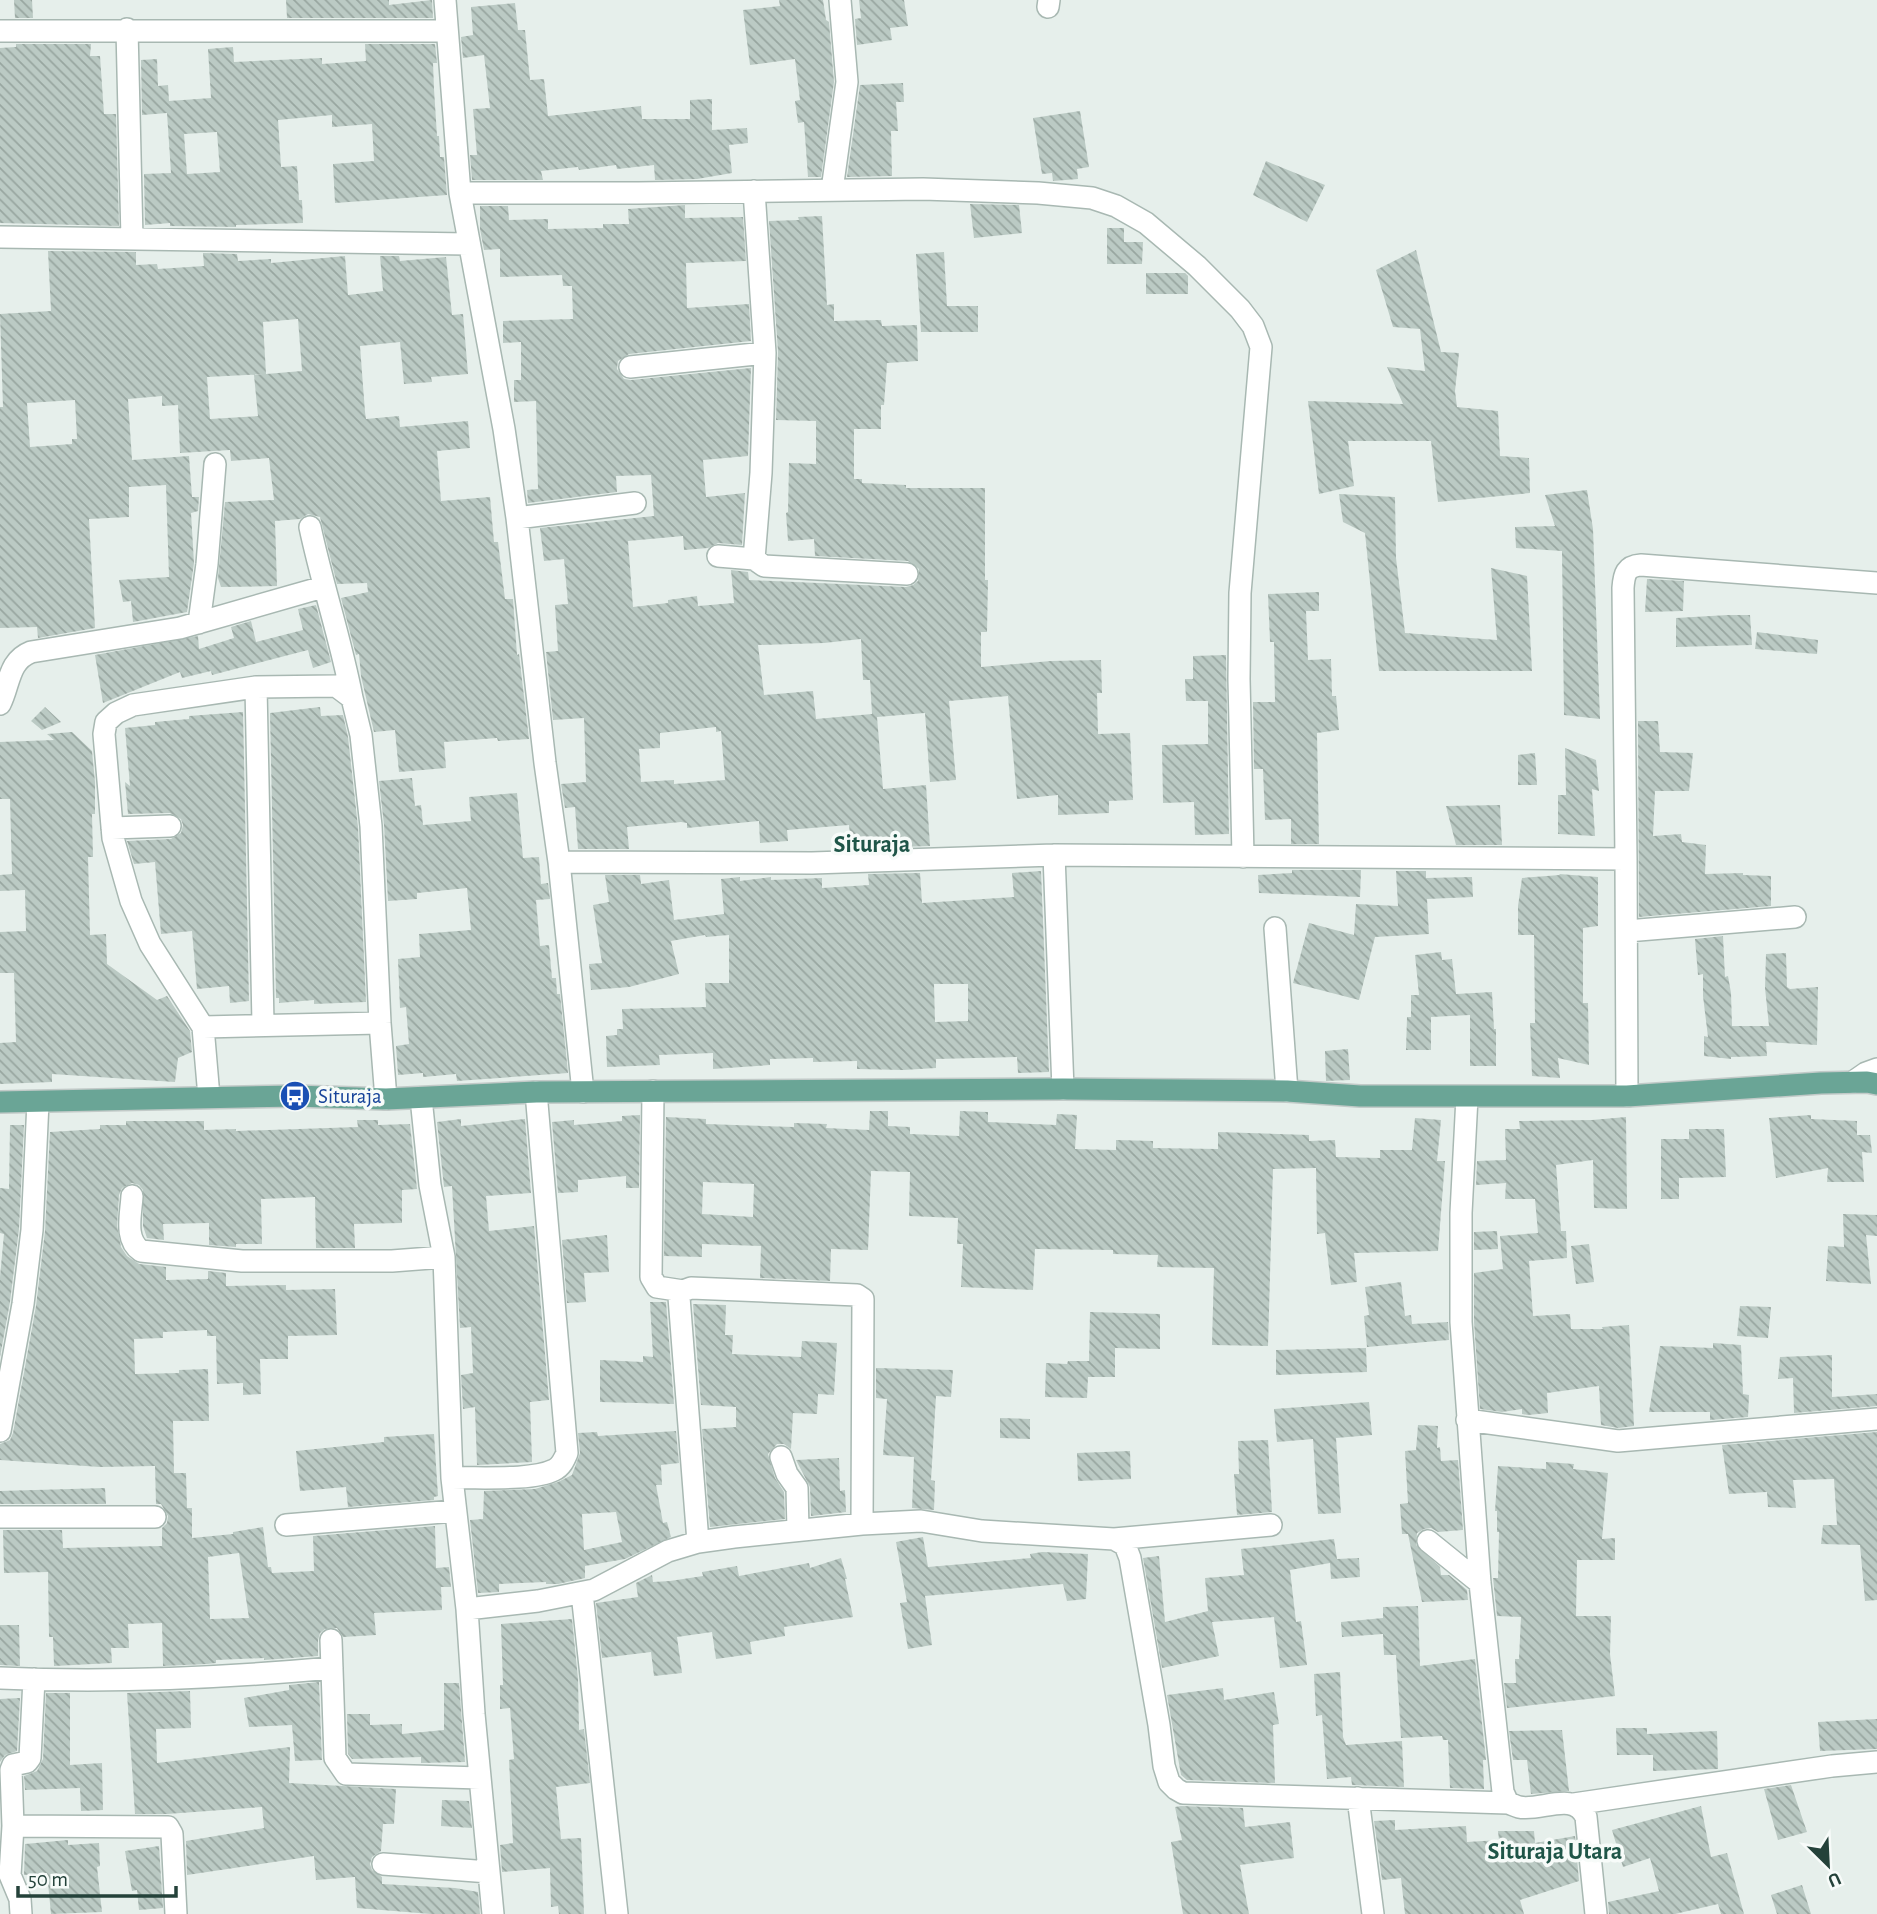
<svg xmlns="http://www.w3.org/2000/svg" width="1877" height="1914" font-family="'Alegreya Sans',sans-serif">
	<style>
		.building { fill: url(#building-back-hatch); fill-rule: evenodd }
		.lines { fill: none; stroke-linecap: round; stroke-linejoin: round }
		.minor-casing { stroke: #a8b8b2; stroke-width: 24 }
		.primary-casing { stroke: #c2cac8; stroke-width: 24 }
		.minor { stroke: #fff; stroke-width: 21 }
		.primary { stroke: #6aa596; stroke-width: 21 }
		.labels { text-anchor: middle; stroke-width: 7; stroke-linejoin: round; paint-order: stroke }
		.transit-label { font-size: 21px; fill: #164399; stroke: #f7fbf9; text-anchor: start }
		.quarter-label { font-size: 24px; font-weight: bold; fill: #1f5548; stroke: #f7fbf9 }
	</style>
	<defs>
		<pattern id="building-back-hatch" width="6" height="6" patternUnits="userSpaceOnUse" patternTransform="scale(1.75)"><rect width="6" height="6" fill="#bbcac4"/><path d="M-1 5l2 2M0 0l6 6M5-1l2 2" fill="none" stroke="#98a6a0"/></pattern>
	</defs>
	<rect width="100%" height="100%" fill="#e6efeb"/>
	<!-- building -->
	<path class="building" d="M14,0H32L33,18H15Z
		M286,0H389V5L432,0L433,18H287Z
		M779,0H823L826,20L829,22L834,82L821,177H808L804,122L798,123L795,101L800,100L795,59L750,65L743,10L780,6Z
		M859,0H904L908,26L890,28L892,40L857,45L855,19L861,18Z
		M515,3L518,30H525L530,80L544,79L548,116L641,106L642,119H690V100L712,99V130L747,128L748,143L729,145L732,173L697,179L655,180L654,165L617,169L616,165L579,170L578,167L541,171L543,180H472L470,155H477L473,109L490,108L484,55L463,58L461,37L473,35L471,7Z
		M16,44H91L90,56H100L104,114H116L119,226L0,223V48L16,47Z
		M365,44H435L437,63H433L434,89L437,136H439L440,157H444L447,195L335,203L333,164L374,161L372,124L332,127V115L278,120L281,167L297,166L299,200H302L303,223L236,225V227L170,226V223L145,225L144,174L171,173L167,113L142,115L141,60L157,59L158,86L168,85L169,101L211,98L208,49L233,47L234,62L322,58V64L366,61ZM217,132L220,172L187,174L184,134Z
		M903,83L904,102H896L898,131H891L892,176L847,177L860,85Z
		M1080,111L1089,167L1077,169L1078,179L1053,181L1052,173L1042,174L1033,118Z
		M1266,161L1325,185L1307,222L1253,195Z
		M970,204L1019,205L1022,233L974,238Z
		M685,205V218L743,217L746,261L686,263L687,308L749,304L751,341L629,354L618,361L617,369L624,379L631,380L751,368L748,456L703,460L706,497L745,493L742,545L718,543L708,548L684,550L683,536L628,541L633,607L668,603V600L697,596L698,606L734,603L731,570L748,572L749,580L906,587L913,585L918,581L919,569L908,561L815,556L814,539L788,541L786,513L788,512L789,463L816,464V421L776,420L778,352L769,221L799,220L798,217L822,216L827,305L834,304V321L881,320L882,326L917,325L918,361L887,363L884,405H881V429H854V479H862V483L906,485V488H985V580H988L987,632H981V667L1051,661L1101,660L1102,693H1097L1098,734L1130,733L1133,800L1109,801V813L1058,815V795L1017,799L1008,696L949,701L956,780L930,782L925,713L877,717L883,789L926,785L930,846L867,848L866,844L851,845L849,825L787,830L788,841L760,843L759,821L687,828V823L681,822L627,827L629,849H578L575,807L565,808L561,784L586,782L584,718L553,720L546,652L558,651L555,605L568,604L564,559L544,561L540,528L654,516L651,475L616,476L617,492L528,503L527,490L538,489L536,401L514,402V380H521V342L503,343V321L573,319L572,286H563L562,275L500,277V249L484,250L480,229V206H508L509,220L548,219V229L603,228V224H629L628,209ZM861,639L863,680H870L872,714L816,719L813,691L764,695L758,645L824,643ZM716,727V732L721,731L725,780L674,784V780L641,782L639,749L660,748V733Z
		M1107,228H1124V242H1143L1142,264H1107Z
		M1416,250L1441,352L1459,353L1455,391L1457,407L1498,411L1500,456L1529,458L1530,493L1438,502L1431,441H1348L1354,486L1319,494L1308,401L1403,404L1387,367L1425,371L1420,329L1393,327L1376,270Z
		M48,251L136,252V265L157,264L158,269L204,266L203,253L237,254L238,261L271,259V263L345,256L348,295L383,291L380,256H399L400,261L446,257L452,315L463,314L468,374L431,377L432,382L404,384L400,342L360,346L365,412L366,419L399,416L400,427L468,421L470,448L437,451L441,501L490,497L494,542H498L505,599H513L517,655L519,654L529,739L498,741L497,738L444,742L446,768L399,772L395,730L374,732L361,676L359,654L356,655L341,598L368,592L367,583L337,584L320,517L308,514L300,519L275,521L277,586L221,587L218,578L225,502L274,500L269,458L231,461L230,450L180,453L178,405L162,406V396L128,399L132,460L189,456L192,497H199L198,511L191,513L194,563L187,612L133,622L131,601L123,602L119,580L169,577L166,485L129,487V517L89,519L95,628L38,638L37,627L0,628V407H3L0,314L51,311ZM298,319L302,371L254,375L258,416L210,419L207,377L266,374L263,322ZM75,400L77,439H72V444L30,447L27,403Z
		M944,252L947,306H978V332H921L916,254Z
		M1146,273H1185L1188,276V294H1146Z
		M1587,490L1593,529L1600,719L1564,715L1562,551L1516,548L1515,527L1555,526L1545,495Z
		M1339,494L1395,497L1396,558L1405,633L1497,640L1491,568L1527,576L1532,671H1379L1365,533L1343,522Z
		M1647,579L1684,581L1683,611L1645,612Z
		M1319,592V611H1306L1308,660L1331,659L1332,696H1336L1339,730L1317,733L1319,844H1291V819L1265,820L1263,769H1254L1253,702H1275L1274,642H1270L1268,594Z
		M316,605L331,662L313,668L308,650L212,675L211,671L182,678L180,672L103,703L95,655L198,636L199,649L234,638L231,627L251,621L256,642L303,630L298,609Z
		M1728,615H1750L1752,645L1676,647V618Z
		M1757,632L1818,640L1817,654L1755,649Z
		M1226,655L1229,834L1195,835L1194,802L1163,803L1162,745L1208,744V701H1186L1185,679H1193V656Z
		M45,707L61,722L42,730L31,721Z
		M320,707L321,716L343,715L348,737L358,827L366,1002L314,1004V1000L279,1003V998H276L270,713Z
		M243,712L249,1001L230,1003L229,986L197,989L192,931L161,934L155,862L134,864L127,841L171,839L181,833L183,825L181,819L170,813L128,814L125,782L130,786L125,728L155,725V722L189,719V716Z
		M1638,721H1658L1660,752L1693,753L1689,791H1655L1653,836L1681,834L1682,842L1706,845L1705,874L1743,873V875L1771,876V906L1639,917Z
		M72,732L92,751L95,782V814H92L93,857H88L90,935L106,934L107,964L157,1000L167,996L190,1031L192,1052L178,1058L175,1082L52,1074V1082L0,1084V1043L16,1042L14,973H0V932L26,931L25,890L0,891V875L12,874L10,799H0V742L54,740L47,734Z
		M1565,748L1596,760L1599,791L1592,789L1595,836L1558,834V795H1566Z
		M1535,753L1537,785H1518V755Z
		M412,778L415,806L421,805L423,825L471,821L469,797L517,793L523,858L539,857L541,884L548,883L550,899L536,900L540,946L549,945L552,978H556L557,994H560L568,1073L457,1081L456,1074L423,1077V1073L398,1075L396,1046L409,1044L406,1007L400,1008L398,959L420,957L419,934L471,930L467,888L417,893V899L388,901L384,825L379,781Z
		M1500,805L1502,845H1456L1446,806Z
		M1292,870H1361L1360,897L1259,893L1258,875L1292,873Z
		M1041,871L1049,1072L1018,1073L1017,1057L936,1059V1068L903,1070L857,1069V1061L813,1062V1058L770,1059V1065L713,1069V1053L659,1055L660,1065L607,1067L606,1036L617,1035V1029H623L622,1009L706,1007L705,983H729V935L706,937L705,935L671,941L679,974L629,987L591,990L589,964L602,963L593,905L609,902L605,875H640L641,884L669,880L674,920L724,914L721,879L740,877V881L771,877V880L822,878V888L869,885L868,874L920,873L922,903L1014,897L1012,873ZM934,984H968V1021L935,1022Z
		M1396,871H1426V878L1472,877L1473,897L1427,899L1429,934L1375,937L1359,1000L1293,983L1309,923L1354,935L1356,904L1398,906Z
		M1559,874L1598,877V926L1583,928V1003H1588L1589,1065L1558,1058L1560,1078L1532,1076L1530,1023H1535L1534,935H1518V906L1522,878L1560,875Z
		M1723,936L1725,977L1728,976L1731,993L1732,1026H1769L1765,988L1766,954L1786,953L1787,987L1790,989L1818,987L1817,1045L1766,1042L1767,1056L1731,1057V1059L1704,1056V1036L1708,1037L1703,996V974L1698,975L1695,939Z
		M1441,952L1442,960L1452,959L1456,994L1492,992L1494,1029H1496V1066H1470V1015L1431,1017V1050H1406L1407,1017H1411V995H1419L1415,955Z
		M1348,1049L1350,1080L1326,1081L1325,1051Z
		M870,1111H888V1126L910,1127V1134L959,1136L960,1111L988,1112V1122L1056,1125L1057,1114L1077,1115L1075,1149L1116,1150V1140L1153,1141V1148L1218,1149V1132L1309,1135V1141L1335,1140L1336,1157L1380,1158V1150H1412L1415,1118L1441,1120L1437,1161H1445L1438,1251L1354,1253L1357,1282L1331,1285L1325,1233L1317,1234L1316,1168L1273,1169L1268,1346L1212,1345L1214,1268L1157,1267L1158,1255L1113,1254V1250L1035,1249L1033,1290L961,1287L963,1244H957L958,1218L909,1216L910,1172L871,1171L868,1250L831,1249L830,1281L760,1278L761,1246L702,1244V1257L664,1256L666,1117L706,1119V1124L794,1127V1123L827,1124L826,1128L869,1130ZM703,1182L754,1184L753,1217L702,1214Z
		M640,1115L639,1188H626V1176L578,1180V1192L558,1193L552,1122L574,1120V1125L622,1121V1116Z
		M1811,1115V1119L1857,1121V1135H1870L1872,1153L1862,1152L1864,1182H1827L1828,1168L1776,1178L1769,1118Z
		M1626,1117L1627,1209L1594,1208L1593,1160L1556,1165L1561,1231H1566L1567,1258L1529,1261L1533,1316L1570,1314L1571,1329H1603L1602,1327L1629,1325L1634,1426L1618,1428L1601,1425L1599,1386L1547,1393L1548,1413L1528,1415L1522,1414V1409L1502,1412L1480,1409L1474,1322V1273L1503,1269L1500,1236L1538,1233L1535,1199H1505L1506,1183L1476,1185L1477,1161L1506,1160L1505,1129H1520L1519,1121L1592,1120Z
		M461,1119V1126L525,1119L531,1193L486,1196L489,1231L534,1226L549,1400L530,1402L532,1462L477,1465L475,1407L463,1409L461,1375L473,1373L471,1327L460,1328L452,1186L444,1187L437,1122Z
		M357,1120H378V1125L410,1124L417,1189L402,1190V1223L354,1224L355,1248H316L315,1197L261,1199L262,1244H236V1247L209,1245V1223L163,1224L164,1240L147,1238L143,1226V1190L139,1185L132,1183L122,1188L119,1195L117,1226L121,1247L127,1256L139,1264L166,1267V1280L208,1279V1271L226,1273V1286L286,1285V1290L335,1289L337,1335L288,1336V1359H260L261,1394L243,1395V1383L217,1384L216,1336H207V1330L163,1332V1338L134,1339L135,1374L179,1373V1370L208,1369L209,1421H173L174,1473H186L187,1508H192V1538L233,1534V1532L263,1527L268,1567H271L272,1573L314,1571L313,1536L435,1526L436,1568L449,1567L451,1587H441L442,1610L374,1613L376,1635L343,1637L337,1628L325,1629L320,1633L318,1640V1656L264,1660V1658L216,1660V1663L207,1664L163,1666L162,1623L128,1624L129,1648H111L112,1663L54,1666L53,1637H49L48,1572L4,1573L3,1530H62L63,1548L162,1546V1528L167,1523L168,1516L161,1504H156L155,1466L100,1467L0,1460V1444L10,1440L13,1433L36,1306L45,1231L50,1132L100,1129V1125H126V1121H204V1130L236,1129V1131L358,1127ZM239,1553L249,1618L210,1619L208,1557Z
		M10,1125H24L19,1229L10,1302L0,1357V1277L4,1234L0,1233V1188L9,1189Z
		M1689,1129H1724L1726,1177L1679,1178V1199H1661V1139H1689Z
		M1843,1214L1877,1215V1236L1866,1235L1871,1284L1826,1281L1828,1246L1844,1247Z
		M1497,1231L1498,1249L1474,1250V1232Z
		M607,1235L609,1272L584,1273L586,1302L567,1303L562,1240Z
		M1589,1244L1594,1282L1576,1284L1571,1246Z
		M1401,1282L1405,1316L1411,1315L1412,1324L1448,1322L1449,1340L1367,1347L1364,1316L1369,1315L1365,1287Z
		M650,1302H666L674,1404L600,1402V1360L643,1362V1356L653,1357Z
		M693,1304L726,1305L725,1335H733L732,1354L801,1357L802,1341L837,1343L834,1395L818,1394L817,1414L793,1413L791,1449L784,1444H777L768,1454L775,1478L784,1492L785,1519L710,1527L702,1429L736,1427V1407L701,1405Z
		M1740,1306L1771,1307L1768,1338L1737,1336Z
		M1090,1312L1160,1314V1349L1115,1348V1377H1088L1087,1398L1045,1397L1046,1363L1067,1364L1068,1361H1089Z
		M1713,1343L1741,1345L1743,1394L1749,1395L1748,1417L1710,1420V1412H1649L1660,1346L1713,1348Z
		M1366,1348L1367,1372L1276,1375V1350Z
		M1832,1355V1397L1877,1394V1406L1794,1413L1793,1378L1778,1379L1780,1357Z
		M876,1368L953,1370L951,1397L936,1396L931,1480L935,1481L934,1510L912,1508L914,1457L883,1455L887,1399L876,1398Z
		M1369,1402L1372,1435L1336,1438L1341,1513L1318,1514L1313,1439L1277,1442L1274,1409Z
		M1000,1418L1030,1419V1439L1000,1438Z
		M1418,1425L1438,1426L1437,1448L1440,1447L1441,1461L1458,1460L1463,1530L1438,1532L1431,1528L1424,1529L1417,1533L1416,1545L1440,1567L1441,1575H1449L1467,1590L1468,1600L1422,1602L1408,1534H1402L1400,1504L1408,1503L1405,1451L1416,1450Z
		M676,1431L679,1463L661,1465L662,1485H656L663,1523L667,1522L671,1537L625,1559L585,1566V1578L558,1584H546V1582L499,1584V1592L478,1593L470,1520L483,1519L484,1491L535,1489L558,1482L572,1475L580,1453L578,1433L597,1432L598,1436ZM616,1512L622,1542L584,1550L582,1514Z
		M1877,1432V1600L1865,1601L1860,1545L1821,1544L1823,1525H1837L1834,1479L1793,1480L1796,1508L1768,1507L1767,1492L1729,1494L1722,1445Z
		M434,1434L438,1496L434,1497V1500L348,1507L346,1487L300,1491L296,1451L384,1442V1437Z
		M1268,1440L1272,1512L1237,1515L1234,1474H1239L1238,1441Z
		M1130,1451L1131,1479L1078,1481L1077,1453Z
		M839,1458L840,1491L845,1490L846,1512L811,1516L810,1487L796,1460Z
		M1546,1462L1574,1464L1573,1469L1608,1473L1602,1539L1615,1538V1560H1577L1576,1616H1611L1610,1654L1615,1696L1507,1708L1504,1683H1516L1515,1659H1519L1521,1617L1497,1616L1493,1578H1498L1499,1532H1497V1511H1495L1498,1466L1546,1469Z
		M105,1488L106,1504H0V1491Z
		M923,1537L928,1567L1031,1558L1030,1554L1042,1552L1088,1554L1086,1599L1067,1601L1063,1584L925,1596L932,1645L908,1649L900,1603L907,1602L896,1542Z
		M1334,1539L1337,1559L1359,1558L1360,1577L1331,1579L1330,1563L1290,1570L1296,1622L1301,1621L1307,1665L1280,1668L1274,1617L1212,1622L1219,1656L1162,1668L1143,1558L1159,1556L1165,1622L1208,1611L1205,1578L1244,1575L1241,1549Z
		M841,1558L847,1579H845L853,1617L784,1627L785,1636L750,1642L752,1654L716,1659L712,1632L677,1637L682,1673L654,1676L651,1652L602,1658L596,1603L638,1597L636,1583L652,1575L653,1582L670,1581L703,1576L702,1572L737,1566L739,1576L809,1563L810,1568Z
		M1418,1606L1420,1666L1475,1659L1486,1760H1483L1484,1789L1450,1788L1448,1740H1443L1442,1736L1401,1738L1396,1655H1384L1383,1634L1342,1637L1341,1622L1383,1618V1607Z
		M572,1619L578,1679L579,1730L584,1729L590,1783L556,1787L561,1839L581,1838L584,1914H559L558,1906L551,1907L550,1868L502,1872L500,1845L513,1843L509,1760L514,1759L510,1708L500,1709V1685H503L501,1624Z
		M0,1625H19L20,1666L0,1665Z
		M1340,1672L1343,1737L1346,1745L1402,1741L1404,1787L1352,1785L1351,1777L1327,1779L1322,1715L1316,1716L1314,1674Z
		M319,1682L322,1760L295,1761L292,1725L249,1727L244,1698L289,1690V1685Z
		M444,1683H459L465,1762L421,1763V1757L352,1759L348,1754L347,1714H370V1725L402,1724V1734L444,1730Z
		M1223,1688L1224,1700L1274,1692L1279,1724L1273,1725L1275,1783L1187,1780L1181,1775L1167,1695Z
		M190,1691L191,1728L156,1729L157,1763L290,1747L289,1783L396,1789L394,1824H383L381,1851L372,1857L370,1864L372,1870L382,1877V1884L455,1888L478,1892L480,1914H431L357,1908L355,1877L316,1880L314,1856L187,1875L186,1841L264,1828L262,1807L167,1814H135L127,1693Z
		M46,1693H70V1765L102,1763L103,1810L81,1811L80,1788L25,1790L24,1776L37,1771L43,1759Z
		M20,1698L17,1751L5,1755L0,1762V1699Z
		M1877,1719V1749L1820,1751L1818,1722Z
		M1616,1728H1647V1734L1717,1731L1718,1769L1653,1771V1755H1617Z
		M1562,1730L1569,1791L1531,1794L1527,1760H1513L1509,1731Z
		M1791,1785L1807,1832L1778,1840L1764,1789Z
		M442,1800L469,1801L472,1828L441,1826Z
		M1181,1806L1243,1808L1245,1827L1290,1822L1294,1858L1240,1865L1249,1914H1183L1171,1842L1182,1840L1175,1807Z
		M1701,1806L1711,1857L1727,1853L1744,1914H1721L1718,1904L1675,1914H1609L1608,1902L1659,1891L1650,1858L1623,1867L1612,1830Z
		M1395,1820V1830L1466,1826L1467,1842L1499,1840L1498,1831H1534L1535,1843L1575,1836L1579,1881L1520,1900L1524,1914H1405L1401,1878L1382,1880L1374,1821Z
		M68,1840V1845L99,1843L100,1866L97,1867L102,1912L51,1914L47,1873L24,1875L25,1844Z
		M159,1846L163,1908L139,1910L137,1890L132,1891L125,1851Z
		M1802,1885L1811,1914H1777L1771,1895Z"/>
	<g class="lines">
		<!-- minor casing -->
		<g class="minor-casing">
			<path id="minor" d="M445,0L460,193L504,429L517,518L545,763L559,862L583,1092
				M1048,7L1049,0
				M127,29L132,239
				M0,31H447
				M832,190L847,82L840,0
				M754,191L765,353L761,473L754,559L764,566L907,574
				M460,193H638L923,189L1038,193L1092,198L1116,206L1146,223L1197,266L1240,309L1253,326L1261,347L1240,593L1239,679L1243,857
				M0,237L468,244
				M630,367L765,353
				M517,518L635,503
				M310,527C322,584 341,640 352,698
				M718,556L754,559
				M199,623L207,564L215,464
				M256,687L263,1024
				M0,704C10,684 8,661 31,652L180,628L323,587
				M112,828L170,826
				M1054,855L1063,1089
				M1626,859L1623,588C1624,574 1626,566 1641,565L1877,583
				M559,862L812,863L1054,855L1626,859L1627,1096
				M1275,928L1287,1091
				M1627,931L1795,917
				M203,1027L380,1023
				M1853,1082L1866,1073L1877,1069
				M653,1091L651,1277L657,1287L683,1291
				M209,1097L203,1027L150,944L131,901L113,838L104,734L106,722L116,713L133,705L256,687L336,686L352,698L361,735L371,826L380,1023L386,1099
				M1467,1097L1461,1213V1322L1480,1583L1503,1792L1508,1803C1512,1804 1515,1806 1519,1807C1540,1812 1574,1790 1586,1817L1596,1914
				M421,1098L430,1185L444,1257L452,1478L467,1609L474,1714L493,1914
				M132,1196C131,1215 124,1239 141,1251L242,1261H392L444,1257
				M1467,1420L1618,1441L1877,1419
				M0,1431L23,1304L32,1230L38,1102
				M781,1457L787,1474L797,1488L798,1530
				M452,1478C478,1477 532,1481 554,1470C561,1467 564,1460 567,1453L536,1092
				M0,1517H155
				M286,1525L455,1511
				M1114,1539L1271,1525
				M1428,1541L1480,1583
				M698,1542L679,1297L683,1291L691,1288L857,1295L863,1299L862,1524
				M582,1593L617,1914
				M467,1609L538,1601L594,1590L668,1551L698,1542L734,1537L862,1524L921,1521L982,1531L1114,1539L1125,1545L1130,1558L1159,1725L1164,1766L1169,1782L1176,1789L1183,1793L1508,1803
				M331,1640L335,1758L346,1774L480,1778
				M0,1678C111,1683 222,1678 332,1668
				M34,1679L30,1758L27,1762L13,1765L11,1770L13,1826L168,1827L172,1834L176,1914
				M1358,1798L1373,1914
				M1574,1804L1832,1766L1877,1762
				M13,1826L10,1875L20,1899L21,1914
				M383,1864L489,1872"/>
		</g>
		<!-- primary casing -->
		<g class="primary-casing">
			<path id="primary" d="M0,1102L295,1096L386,1099L536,1092L1063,1089L1287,1091L1360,1096H1627L1821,1083L1867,1082L1877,1084"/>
		</g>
		<!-- minor -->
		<use href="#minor" class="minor"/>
		<!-- primary -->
		<use href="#primary" class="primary"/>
	</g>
	<!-- icons -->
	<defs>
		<g id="bus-disc" transform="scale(1.575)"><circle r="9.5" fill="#1a4fb4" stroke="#f7fbf9"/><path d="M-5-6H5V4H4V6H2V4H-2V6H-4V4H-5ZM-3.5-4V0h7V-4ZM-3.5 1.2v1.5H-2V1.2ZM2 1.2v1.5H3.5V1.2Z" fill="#fff"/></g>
	</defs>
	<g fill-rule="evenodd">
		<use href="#bus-disc" x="295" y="1096"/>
	</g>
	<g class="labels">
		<!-- transit labels -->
		<g class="transit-label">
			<text x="318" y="1103">Situraja</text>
		</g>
		<!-- quarter labels -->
		<g class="quarter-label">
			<text x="872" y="852">Situraja</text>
			<text x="1555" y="1859">Situraja Utara</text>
		</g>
	</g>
	<!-- north arrow -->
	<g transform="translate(1828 1865) rotate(156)" stroke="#f7fbf9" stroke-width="5" paint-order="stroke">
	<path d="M0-5L12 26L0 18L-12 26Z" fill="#24423a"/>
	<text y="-10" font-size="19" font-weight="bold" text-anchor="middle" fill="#24423a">U</text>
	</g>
	<!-- scale -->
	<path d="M18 1886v10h158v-10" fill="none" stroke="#24423a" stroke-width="3.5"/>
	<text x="28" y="1886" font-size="21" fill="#24423a" stroke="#f7fbf9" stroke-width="5" paint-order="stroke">50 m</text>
</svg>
